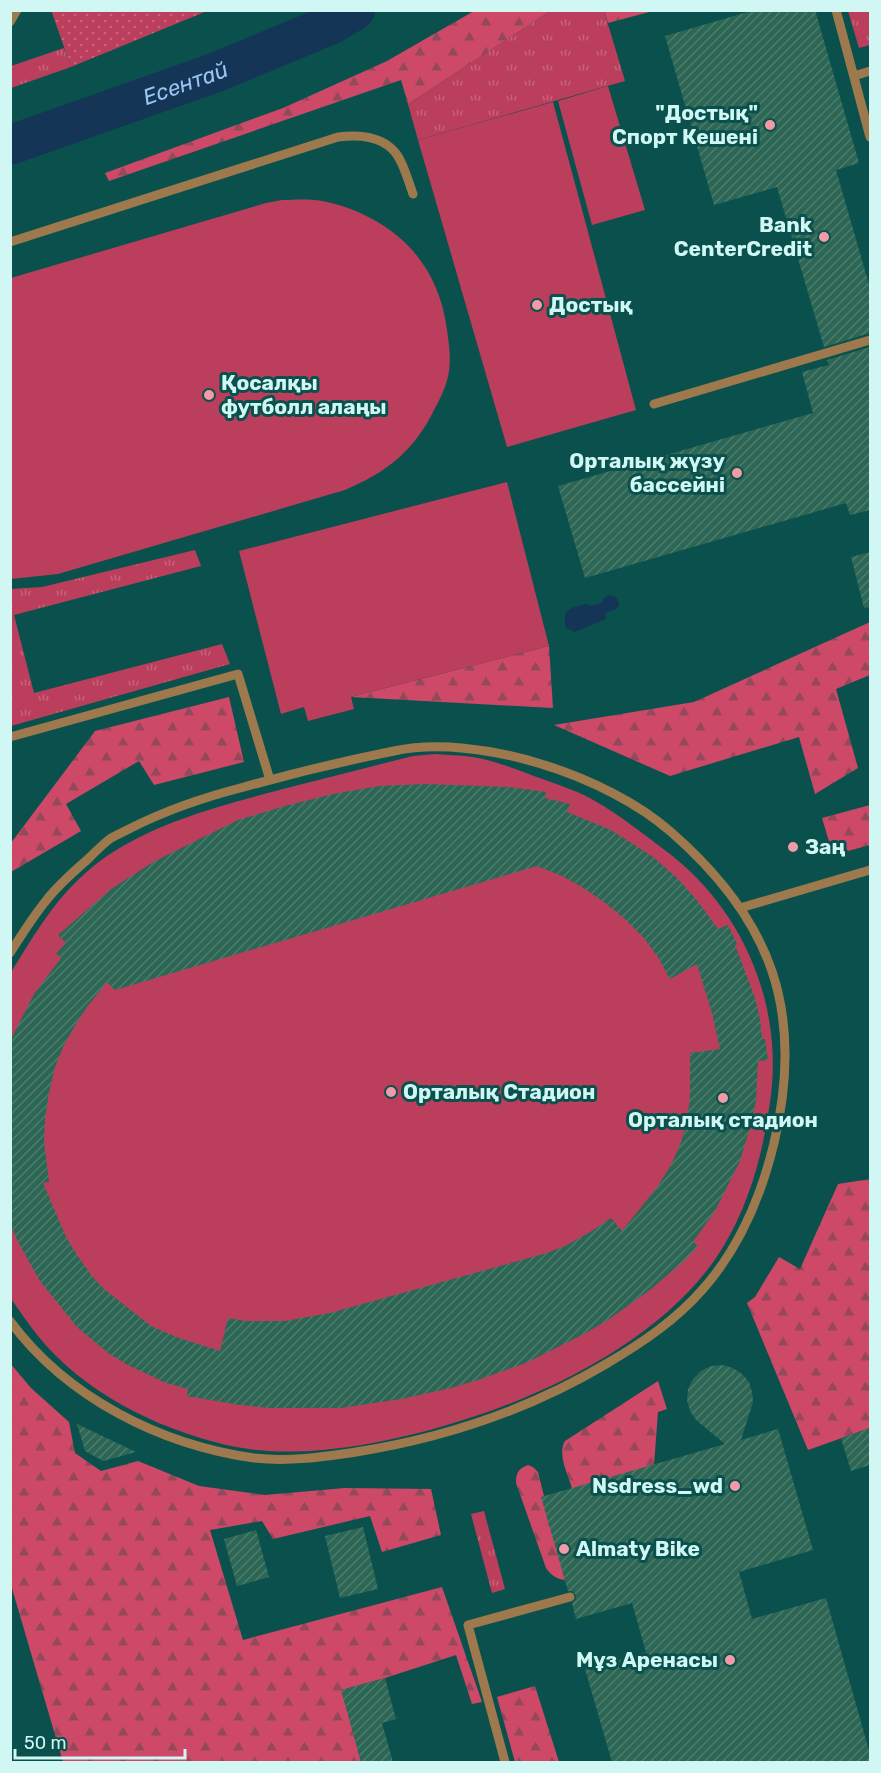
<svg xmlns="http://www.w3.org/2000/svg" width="881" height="1773" font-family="Rubik,sans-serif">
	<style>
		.grass { fill: url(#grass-tufts) }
		.forest { fill: url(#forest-firs) }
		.park { fill: url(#park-dots) }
		.garden { fill: #bb3e5c }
		.water { fill: #143555 }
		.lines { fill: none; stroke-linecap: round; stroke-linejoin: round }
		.river { stroke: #143555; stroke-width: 40 }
		.building { fill: url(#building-hatch); fill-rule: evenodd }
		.service { stroke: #9e794d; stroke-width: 9 }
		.poi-dot { fill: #f39aa8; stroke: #0a514d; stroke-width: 2 }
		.labels { text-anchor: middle; stroke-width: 6; stroke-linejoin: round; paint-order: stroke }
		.poi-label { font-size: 21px; font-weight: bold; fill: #d0f7f4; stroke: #0a514d; text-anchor: end }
		.water-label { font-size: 22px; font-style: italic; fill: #9ac6f4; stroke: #0a514d }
	</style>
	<defs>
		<pattern id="grass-tufts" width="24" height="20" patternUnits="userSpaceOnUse" patternTransform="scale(1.5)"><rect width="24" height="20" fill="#bb3e5c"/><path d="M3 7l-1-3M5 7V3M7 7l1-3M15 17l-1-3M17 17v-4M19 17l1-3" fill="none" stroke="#c6647c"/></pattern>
		<pattern id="forest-firs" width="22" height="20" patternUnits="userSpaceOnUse" patternTransform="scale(1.5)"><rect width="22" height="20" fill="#ce4867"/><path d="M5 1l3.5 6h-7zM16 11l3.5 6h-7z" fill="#94495b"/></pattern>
		<pattern id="park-dots" width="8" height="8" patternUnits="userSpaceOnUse" patternTransform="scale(1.5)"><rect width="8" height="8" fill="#bb3e5c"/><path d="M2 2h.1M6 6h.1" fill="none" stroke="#c6647c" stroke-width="1.8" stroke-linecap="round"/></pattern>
		<pattern id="building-hatch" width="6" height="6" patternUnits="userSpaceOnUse" patternTransform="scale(1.5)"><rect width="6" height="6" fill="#2d6654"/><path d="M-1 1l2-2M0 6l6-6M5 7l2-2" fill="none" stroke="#4a7d6d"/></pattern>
	</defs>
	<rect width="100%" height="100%" fill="#0a514d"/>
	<!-- grass -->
	<path class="grass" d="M550,11H604L625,81L418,140L408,104Z
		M848,11H870V45L859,48Z
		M64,48L71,67L11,88V66Z
		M195,550L201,566L14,615L34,693L222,644L230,664L11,726V589L42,587Z
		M484,1511L505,1589L492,1593L471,1514Z"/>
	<!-- forest -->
	<path class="forest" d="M604,10H653V11L608,23Z
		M474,11H550L408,104L401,80L109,181L105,173L283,108L387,61Z
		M870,622V675L836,689L858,768L815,794L799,737L670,776L554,725L694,702Z
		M549,646L553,708L351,697Z
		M229,697L244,762L154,785L139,761L66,804L81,831L11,872V843L95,731Z
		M870,805V845L833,855L822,818Z
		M870,1179V1428L808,1450L747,1303L755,1297L779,1257L800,1269L838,1184Z
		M10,1363L31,1388L69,1422L75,1453L101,1471L138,1461L199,1486L265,1495L345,1488L431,1489L441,1535L382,1552L370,1516L273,1539L262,1521L210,1530L243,1640L442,1587L482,1702L472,1704L456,1655L385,1678L342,1690L361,1762H63L11,1585Z
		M658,1381L667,1409L658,1412L654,1465L572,1489C568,1474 557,1454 565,1441Z
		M528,1465L533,1467L538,1472L565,1580C556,1579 551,1575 546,1568L516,1483C516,1473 518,1469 528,1465Z
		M535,1686L559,1762H515L497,1697Z"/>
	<!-- park -->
	<path class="park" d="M51,10H207V11L71,67Z"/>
	<!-- garden -->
	<path class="garden" d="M608,86L645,210L592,225L558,101Z
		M553,102L636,410L507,447L418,140Z
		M282,200C292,200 303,199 314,200C328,201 344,206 358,212C409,234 440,274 447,330C449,344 451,358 449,371C447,385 441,397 434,410C414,451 387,472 345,490L58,574L11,579V278L266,203Z
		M507,482L549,646L351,697L354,709L308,721L304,707L281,714L239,551Z
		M435,754C445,755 455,755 465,756C493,759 520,771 545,780C562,786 580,792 595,801C621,816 646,836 670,854C729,900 766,969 772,1043C775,1079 770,1106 763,1142C754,1184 739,1225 714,1261C652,1348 530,1403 430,1430C365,1447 293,1460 226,1445C156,1428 84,1393 38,1336C28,1324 20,1311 11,1299L10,974C31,940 51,905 80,878C132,827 219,806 287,788C322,779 358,770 393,761L413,756Z"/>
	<!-- water -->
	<path class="water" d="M609,595C616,596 618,598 619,605L616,609L605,613L606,619L575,632L566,628C561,608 571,608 587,604L590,606L601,603L604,598Z"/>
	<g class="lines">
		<!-- river -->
		<path class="river" id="s1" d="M10,145L214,73L330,25L355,10"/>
	</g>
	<!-- building -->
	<path class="building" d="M755,10H815L859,163L836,170L870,288V333L824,347L777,187L714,205L665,36Z
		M870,347V510L850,515L846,503L585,578L558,486L813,413L802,372L829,365L827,360Z
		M870,552V607L864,608L851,557Z
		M425,784L509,787L546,792L545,798L570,804L567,812L611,830L653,857L676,877L696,899L718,929L728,925L737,944L735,945L755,998L760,1019L762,1039H765L768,1060L758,1061L756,1100L752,1121L740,1161L715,1211L693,1242L698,1246L685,1260L650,1290L608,1320L584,1334L528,1362L481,1379L451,1388L401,1399L340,1408H270L240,1405L187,1396L188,1389L166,1383L128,1365L108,1353L77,1327L40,1281L18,1242L10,1223V1042L12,1037L34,994L61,958L56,953L66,943L58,935L111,889L155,861L238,820L285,806L333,794L380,786ZM537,866L562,876L582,887L604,902L625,919L643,937L658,957L670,979L697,964L712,1013L720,1049L690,1053V1097L687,1120L681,1142L672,1163L658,1186L622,1231L611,1218L590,1232L567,1245L547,1253L330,1313L285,1321H245L228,1318L220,1351L176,1337L151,1326L104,1289L91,1275L77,1255L66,1237L43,1183L49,1182L44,1141L45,1119L49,1093L55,1067L64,1045L76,1024L87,1007L107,982L115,990Z
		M722,1365L733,1368L742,1374L749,1382L752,1392L753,1402L741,1440L778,1429L813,1550L739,1572L752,1619L826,1598L870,1754V1762H612L585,1669L646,1652L632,1603L576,1619L572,1603L576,1599V1595L572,1591H568L541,1497L725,1444L696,1420L690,1411L687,1400L688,1389L693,1379L701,1371L711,1366Z
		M77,1424L136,1452L103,1461L85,1451Z
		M870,1428V1465L851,1471L841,1438Z
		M363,1527L378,1589L340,1598L325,1536Z
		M256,1530L269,1577L237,1586L224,1539Z
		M385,1678L396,1719L382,1723L393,1762H361L341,1690Z"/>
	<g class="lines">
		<!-- service -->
		<path class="service" d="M836,10L870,137
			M10,22L17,10
			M854,76L870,71
			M10,242L338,137C362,134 390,137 401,162C406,172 409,183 413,194
			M654,404L870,340
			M10,737L238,674L270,780
			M740,908L870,870
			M10,953C21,936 32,918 45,902C57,886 73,872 88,859C95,852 103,844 111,838C117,835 123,832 129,829C166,810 205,797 244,787C294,773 344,761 394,751C478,733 608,776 671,832C772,920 805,1012 774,1143C761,1197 740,1247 703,1289C676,1320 642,1343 606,1364C530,1409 445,1438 356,1452C323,1457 288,1462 254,1458C161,1445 67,1398 10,1321
			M505,1762L468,1625L570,1597"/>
	</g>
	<!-- markers -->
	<g class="poi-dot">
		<circle cx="770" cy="125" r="6"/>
		<circle cx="824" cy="237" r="6"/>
		<circle cx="537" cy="305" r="6"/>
		<circle cx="209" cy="395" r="6"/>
		<circle cx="737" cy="473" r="6"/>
		<circle cx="793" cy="847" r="6"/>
		<circle cx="391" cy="1092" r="6"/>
		<circle cx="723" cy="1098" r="6"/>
		<circle cx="735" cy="1486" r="6"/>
		<circle cx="564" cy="1549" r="6"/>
		<circle cx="730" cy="1660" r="6"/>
	</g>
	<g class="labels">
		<!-- poi labels -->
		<g class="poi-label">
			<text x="758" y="120">"Достық"<tspan x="758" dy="24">Спорт Кешені</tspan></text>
			<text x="812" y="232">Bank<tspan x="812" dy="24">CenterCredit</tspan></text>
			<text x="549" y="312" text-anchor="start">Достық</text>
			<text x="221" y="390" text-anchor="start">Қосалқы<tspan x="221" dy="24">футболл алаңы</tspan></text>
			<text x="725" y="468">Орталық жүзу<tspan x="725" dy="24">бассейні</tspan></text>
			<text x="805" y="854" text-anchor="start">Заң</text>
			<text x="403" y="1099" text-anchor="start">Орталық Стадион</text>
			<text x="723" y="1127" text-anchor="middle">Орталық стадион</text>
			<text x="723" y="1493">Nsdress_wd</text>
			<text x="576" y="1556" text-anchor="start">Almaty Bike</text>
			<text x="718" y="1667">Мұз Аренасы</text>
		</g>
		<!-- water labels -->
		<g class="water-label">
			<text dy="8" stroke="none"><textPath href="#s1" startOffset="186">Есентай</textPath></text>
		</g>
	</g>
	<!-- border -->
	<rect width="881" height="1773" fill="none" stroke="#d0f7f4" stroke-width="24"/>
	<!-- scale -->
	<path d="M15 1749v9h170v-9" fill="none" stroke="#d0f7f4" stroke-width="3"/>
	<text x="24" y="1749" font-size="18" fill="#d0f7f4" stroke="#0a514d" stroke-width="4.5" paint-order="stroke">50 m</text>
</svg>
